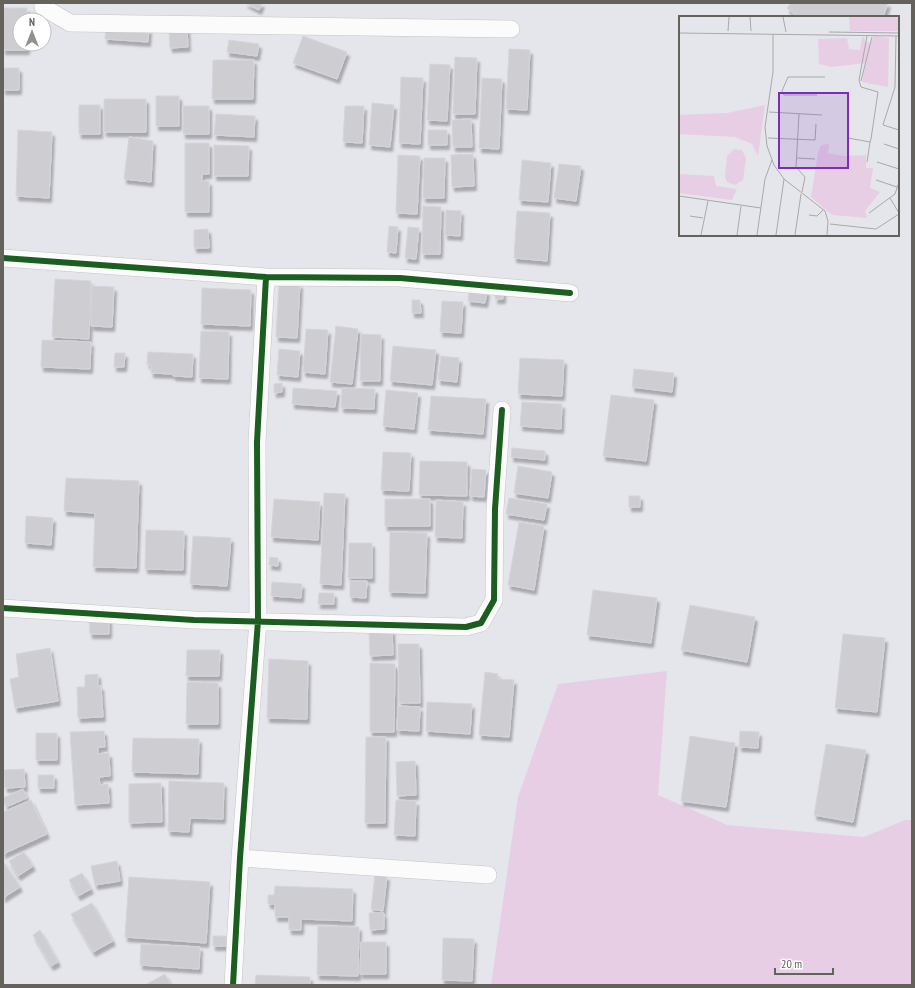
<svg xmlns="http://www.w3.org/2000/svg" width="915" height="988" font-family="'PT Sans Narrow',sans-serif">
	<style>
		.green { fill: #e7cee4 }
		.building { fill: #ceced2; stroke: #d4d4dc; filter: url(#shadow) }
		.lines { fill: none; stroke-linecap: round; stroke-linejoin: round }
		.street-casing { stroke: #c4c4c3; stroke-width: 18 }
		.street { stroke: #fbfbfc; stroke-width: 17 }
		.cycleway-casing { stroke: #fff; stroke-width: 8 }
		.cycleway { stroke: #1b5e20; stroke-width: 6 }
		.inset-road { fill: none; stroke: #a9a9a9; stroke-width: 1 }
		.view { fill: #7b2cbf; fill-opacity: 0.15; stroke: #7b2cbf; stroke-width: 2 }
		.inset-edge { fill: none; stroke: #64625a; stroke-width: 2 }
	</style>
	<defs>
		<filter id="shadow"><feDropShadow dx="2.5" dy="4.5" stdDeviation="1" flood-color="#0004"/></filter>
	</defs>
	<rect width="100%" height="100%" fill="#e5e5ec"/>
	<!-- green -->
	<path class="green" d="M667,671L658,795L727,825L864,837L905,820H912V985H491L518,797L558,684Z"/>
	<!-- building -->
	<path class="building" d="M245,3H262L259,10Z
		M791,3H888L883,17H797L787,8Z
		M3,8H27V20H20V44H27V50H3Z
		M106,26L149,29L148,42L105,39Z
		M187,28L188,47L170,48L169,29Z
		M303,36L347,52L337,79L293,63Z
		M229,40L259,44L257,56L227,52Z
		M509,49L530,50L527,110L506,109Z
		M455,57L477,58L475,114H453Z
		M213,60H254L253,99H212Z
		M430,64L450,65L447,121L427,120Z
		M3,68H19V90H3Z
		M401,77L423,78L420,144L399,143Z
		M482,78L502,79L499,149L479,148Z
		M156,96H179V126H156Z
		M104,99H146V132H104Z
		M372,103L394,105L390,147L369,145Z
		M79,105H100V134H79Z
		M183,106H209V134H183Z
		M345,106H364L362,143L343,142Z
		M216,114L255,116L254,137L214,135Z
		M471,119L472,147H453L452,120Z
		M18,130L52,132L49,198L16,196Z
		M428,130H447V145H428Z
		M129,137L153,141L151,182L124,179Z
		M185,143H209V174H202V181H209V212H185Z
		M214,145L249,146L248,176H214Z
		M473,154L474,186L452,187L451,155Z
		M398,155L420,156L417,214L396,213Z
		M424,158H445L444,198H423Z
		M522,160L551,163L548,202L519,200Z
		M559,164L581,166L576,201L554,198Z
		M423,206L441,207L440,254H422Z
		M446,210L461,211L460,236L445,235Z
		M517,211L550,213L547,261L514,258Z
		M389,226L398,227L396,253L387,252Z
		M408,227L419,228L416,259L405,258Z
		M208,229L209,248H194V230Z
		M55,279L91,281L89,339L52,337Z
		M279,283L300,284L297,338L276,337Z
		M92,286L114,287L112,327L91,326Z
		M202,288L251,290L250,326L201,324Z
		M469,289L487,291L485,303L468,301Z
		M496,289L503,290V299H495Z
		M412,300H420L421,313H412Z
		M442,301L463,302L461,333L440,332Z
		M336,326L358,329L352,384L330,382Z
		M306,329L328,330L325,374L303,372Z
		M201,331L229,332L228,379L199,378Z
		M361,334L381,335L380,381H360Z
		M42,340L91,342L90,369L41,367Z
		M393,346L436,350L432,385L390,381Z
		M279,349L300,351L298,377L277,375Z
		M148,352L193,354L192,377L173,376V374L151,373V365L147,364Z
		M115,353H125L124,367H114Z
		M441,356L459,358L457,382L438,380Z
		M520,358L564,360L562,396L518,394Z
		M634,369L674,373L672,392L632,387Z
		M282,383V392L274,393V384Z
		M293,388L337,391L335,407L292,404Z
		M342,388L375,389L374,409L341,408Z
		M386,390L418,393L414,429L383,426Z
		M611,395L654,400L646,461L603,456Z
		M431,396L486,399L483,434L428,430Z
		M522,402L562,404L561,429L520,426Z
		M512,448L545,451V460L511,457Z
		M383,452L411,453L409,491L381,490Z
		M420,461L467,462V496L419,495Z
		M518,466L552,472L548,498L514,493Z
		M472,469L486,470L484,497L470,496Z
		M66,478L139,481L136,568L93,567L95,513L64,511Z
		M324,493L345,494L341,585L320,584Z
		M629,496H640V507H629Z
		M509,498L547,504L544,520L506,514Z
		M274,499L320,502L318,540L271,537Z
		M385,499H430V526H385Z
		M436,500L463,502L462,538L435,537Z
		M26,516L53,518L51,545L25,543Z
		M519,522L544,526L534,590L508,585Z
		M146,530L184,531L183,570L145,569Z
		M390,532L427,533L425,593L389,592Z
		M193,536L231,538L227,586L190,584Z
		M349,543H372V578H348Z
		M270,557L278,558V566L269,565Z
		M350,581H367L366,598L350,597Z
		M272,582L302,584L301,598L271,596Z
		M593,590L657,598L651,643L587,635Z
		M319,593H334V604H318Z
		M690,605L755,617L747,662L681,650Z
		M89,618H109V634H90Z
		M369,630H392L393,655L370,656Z
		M843,634L885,638L877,712L835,708Z
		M398,644H419L420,703H399Z
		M50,648L58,701L15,708L10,679L19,677L16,654Z
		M187,650H220L219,676H186Z
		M269,659L308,661L307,719L267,718Z
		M370,663L395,664L394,732H370Z
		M485,672L498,674L497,679L514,680L509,737L479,735Z
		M98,674V686H101L103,717L78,718L77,687H85V675Z
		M187,682L218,683V724H186Z
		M427,702L472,704L470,734L426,731Z
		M398,706L420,707L419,731L397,730Z
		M104,731L105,747H98V754L109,753L110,776L99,777L100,785L108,784L109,803L75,805L70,732Z
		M740,731L759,732L758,748L739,747Z
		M36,733H57V760H36Z
		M690,736L735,743L726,807L681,801Z
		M366,737H386L385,823H365Z
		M133,738L199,739L198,774L132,772Z
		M826,744L866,750L853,822L814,815Z
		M415,761L416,795L397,796L396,762Z
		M24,769L25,787L5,788L4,770Z
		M38,775H54V788H38Z
		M169,781L224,783L223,819L190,818L189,832L168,831Z
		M161,783L162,822L129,823V784Z
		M23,789L27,798L6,807L3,798Z
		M31,800L47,834L3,854V812Z
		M396,800L416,801L415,836L394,835Z
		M24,852L33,866L18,876L9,861Z
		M3,861L20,887L3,898Z
		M117,861L120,881L95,885L91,866Z
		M82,873L91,889L78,896L69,880Z
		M375,875L387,876L383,911L371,909Z
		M129,877L210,882L206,943L125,937Z
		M275,886L353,889L352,921L301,919V930H289V917H275V904H268V895H274Z
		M92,903L113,941L93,952L71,914Z
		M369,913H384V929L370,930Z
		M318,926L359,927L358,976L317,975Z
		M40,930L58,962L51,966L33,935Z
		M213,936H226V946H213Z
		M443,938L474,939L472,981L442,980Z
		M361,942H386V974H360Z
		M141,944L200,947L199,969L140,965Z
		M165,974L171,985H145Z
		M256,975L310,977V985H255Z"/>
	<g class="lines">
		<!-- street casing -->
		<g class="street-casing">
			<path id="street" d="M43,3V7L70,23L511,29
				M3,258L266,277L400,278L570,293
				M3,608L194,620L466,627L481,623L494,600L495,509L502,410
				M240,858L488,875
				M233,985L240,858L258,621L257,442L266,277"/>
		</g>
		<!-- street -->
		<use href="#street" class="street"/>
		<!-- cycleway casing -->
		<g class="cycleway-casing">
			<path id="cycleway" d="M3,258L266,277L400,278L570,293
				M3,608L194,620L466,627L481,623L494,600L495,509L502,410
				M233,985L240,858L258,621L257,442L266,277"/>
		</g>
		<!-- cycleway -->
		<use href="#cycleway" class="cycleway"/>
	</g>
	<!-- overview -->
	<g transform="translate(679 16)">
		<rect width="220" height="220" fill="#e5e5ec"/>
		<path d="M170,1H216L220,2V15H171ZM195,20L210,22L209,71L183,66L187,47L152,51L140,48L139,23L168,22L170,33L181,34L183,21H185L186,26L192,27ZM86,89L79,140L73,128L56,121L0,118V99L48,97ZM150,128L149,137L165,140L187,139V152H194L191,172L201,176L186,195L188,202L153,199L132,181L139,137L142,129ZM55,133L63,134L67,142L64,164L56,169L48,166L46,161L48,140ZM0,158L35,160L37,170L58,173L53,184L0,177Z" fill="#e7cee4"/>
		<path class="inset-road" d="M71,1L72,15M104,1L107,16M49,15L50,1M150,16L220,17M0,17L220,20M94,18V56L86,111L88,130L95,149L105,163L146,195L149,205L148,219M217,20L216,71L204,109L220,114M182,65L193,21M138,79H105L103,75L109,61H146M90,96L143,99M120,98L117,151L126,161L123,176M89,122L136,124L137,108M169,122L191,126L192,123L199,76L182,71L180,64L188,20M205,128L220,133M118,142L136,143M188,146L191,126M198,146L220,153M197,164L218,171M0,180L82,192M211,182L220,197M190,197L216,178L220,166M130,199L138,200L144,194M11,200L24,202M151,208L197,213L220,198M22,219L29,185M58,219L62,190M78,219L86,163L93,144M97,219L105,163M116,219L122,178"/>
		<path class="view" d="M100,77H169V152H100Z"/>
		<rect width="220" height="220" class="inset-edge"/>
	</g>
	<!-- border -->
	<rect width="915" height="988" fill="none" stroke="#64625a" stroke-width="8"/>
	<!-- north arrow -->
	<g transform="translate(32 32)"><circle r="19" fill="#ffffff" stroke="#c1c0bd"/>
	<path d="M0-3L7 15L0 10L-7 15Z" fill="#91908d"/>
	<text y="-6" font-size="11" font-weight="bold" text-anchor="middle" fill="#64625a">N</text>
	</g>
	<!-- scale -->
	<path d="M775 968v6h58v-6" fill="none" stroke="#64625a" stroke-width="2"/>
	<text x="781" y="968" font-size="12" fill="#64625a" stroke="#ffffff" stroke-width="3" paint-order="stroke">20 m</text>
</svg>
